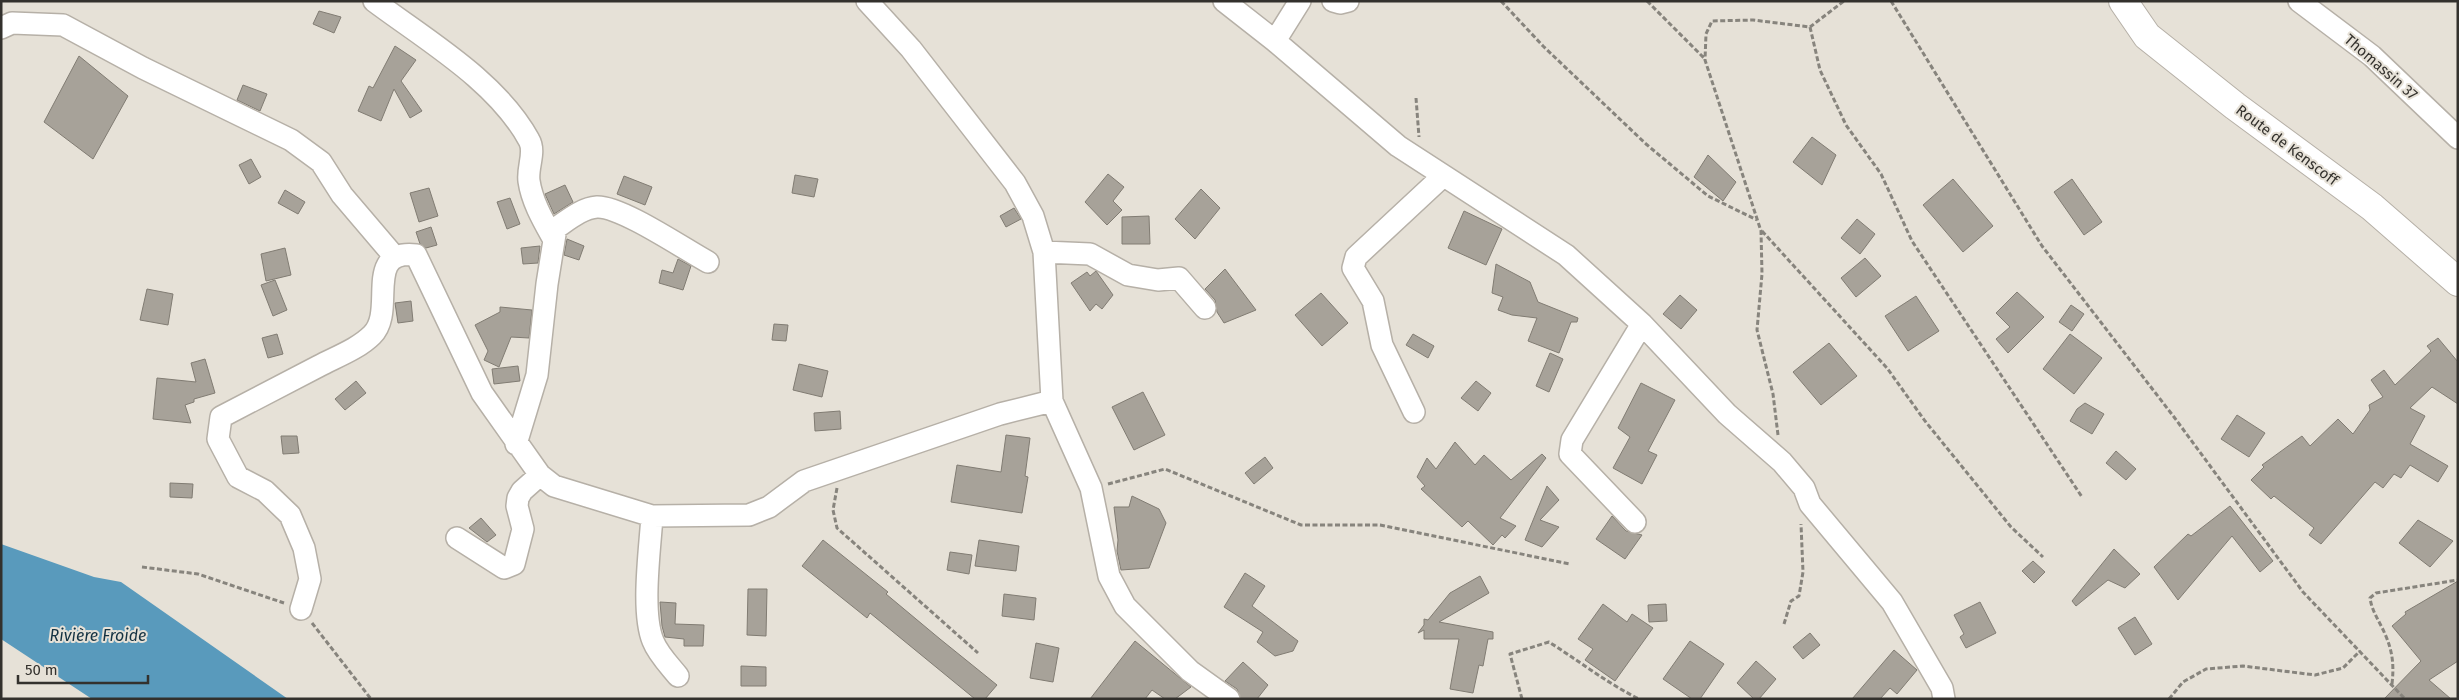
<svg xmlns="http://www.w3.org/2000/svg" width="2459" height="700" font-family="'Fira Sans',sans-serif">
	<style>
		.water { fill: #599abc }
		.building { fill: #a7a299; stroke: #817c73 }
		.lines { fill: none; stroke-linecap: round; stroke-linejoin: round }
		.minor-casing { stroke: #b6b0a7; stroke-width: 24 }
		.major-casing { stroke: #b6b0a7; stroke-width: 30 }
		.path { stroke: #87847d; stroke-width: 3; stroke-dasharray: 5 2.5; stroke-linecap: butt }
		.minor { stroke: #fff; stroke-width: 21 }
		.major { stroke: #fff; stroke-width: 28 }
		.labels { text-anchor: middle; stroke-width: 4; stroke-linejoin: round; paint-order: stroke }
		.street-label { font-size: 15px; fill: #33312d; stroke: #e6e1d7 }
		.water-label { font-size: 16px; font-style: italic; fill: #143242; stroke: #e6e1d7 }
	</style>
	<rect width="100%" height="100%" fill="#e6e1d7"/>
	<!-- water -->
	<path class="water" d="M1,544L94,577L121,582L288,699H92L1,639Z"/>
	<!-- building -->
	<path class="building" d="M319,11L341,17L334,33L313,24Z
		M395,46L416,60L401,81L422,111L410,118L394,89L381,121L358,111L369,86L373,88Z
		M79,56L128,96L93,159L44,122Z
		M243,85L267,94L260,111L237,100Z
		M1812,137L1836,155L1822,185L1793,162Z
		M1708,155L1736,182L1723,201L1694,177Z
		M251,159L261,177L249,184L239,165Z
		M1108,174L1124,187L1113,201L1122,210L1107,225L1085,202Z
		M795,175L818,179L814,197L792,193Z
		M624,176L652,187L645,205L617,194Z
		M1953,179L1993,226L1963,252L1923,205Z
		M2072,179L2102,222L2084,235L2054,192Z
		M565,185L573,202L554,214L545,194Z
		M429,188L438,216L419,222L410,193Z
		M1201,189L1220,208L1195,239L1175,219Z
		M285,190L305,202L298,214L278,203Z
		M510,198L520,224L507,229L497,202Z
		M1014,208L1021,219L1006,227L1000,216Z
		M1464,211L1502,229L1486,265L1448,248Z
		M1149,216L1150,244H1122V217Z
		M1857,219L1875,234L1860,254L1841,238Z
		M431,227L437,245L426,248L420,244L416,232Z
		M567,239L584,246L579,260L564,255Z
		M540,246L538,263L523,264L521,248Z
		M285,248L291,275L266,281L261,254Z
		M1865,258L1881,276L1856,297L1841,278Z
		M678,259L691,266L683,290L659,283L662,270L673,273Z
		M1496,264L1530,282L1538,302L1578,318L1577,322H1571L1559,353L1528,341L1537,318L1512,315L1498,310L1503,297L1492,293Z
		M1225,269L1256,310L1224,323L1217,312L1215,300L1205,289Z
		M1096,271L1113,295L1102,309L1096,304L1090,311L1071,283L1087,272L1090,276Z
		M275,280L287,310L273,316L261,285Z
		M147,289L173,294L168,325L140,320Z
		M2017,292L2044,317L2008,353L1996,339L2010,327L1996,313Z
		M1321,293L1348,323L1322,346L1295,315Z
		M1680,295L1697,310L1681,329L1663,314Z
		M1916,296L1939,331L1908,351L1885,316Z
		M411,301L413,321L398,323L395,303Z
		M2071,305L2084,314L2072,331L2059,322Z
		M500,307L532,310L529,338L511,337L499,367L484,360L488,351L475,325L500,312Z
		M774,324L788,325L786,341L772,340Z
		M277,334L283,354L268,358L262,338Z
		M1413,334L1434,346L1428,358L1406,345Z
		M2070,334L2102,358L2074,394L2043,369Z
		M2438,338L2458,362V404L2432,387L2410,408L2425,416L2410,444L2448,466L2438,482L2410,465L2401,478L2394,474L2383,488L2375,482L2321,544L2309,535L2314,528L2274,496L2271,499L2251,480L2264,467L2262,465L2302,436L2310,446L2338,419L2353,434L2370,410L2369,405L2383,397L2371,380L2384,370L2395,385L2431,351L2427,346Z
		M1829,343L1857,376L1821,405L1793,372Z
		M1550,353L1563,359L1549,392L1536,386Z
		M205,359L215,393L194,399V402L185,405L191,423L153,419L157,378L196,382L191,363Z
		M799,364L828,371L822,397L793,390Z
		M518,366L520,381L494,384L492,369Z
		M356,381L366,393L345,410L335,399Z
		M1476,381L1491,393L1478,411L1461,398Z
		M1641,383L1675,400L1648,451L1657,455L1642,484L1613,468L1630,437L1618,428Z
		M1143,392L1165,435L1134,450L1112,407Z
		M2085,403L2104,414L2092,434L2070,421L2077,409Z
		M840,411L841,429L815,431L814,413Z
		M2237,415L2265,433L2249,457L2221,439Z
		M1006,435L1030,438L1025,476L1028,477L1022,513L951,502L957,465L1001,472Z
		M281,436H297L299,453L283,454Z
		M1455,442L1475,465L1484,455L1511,480L1542,454L1546,458L1500,518L1516,526L1505,538L1502,535L1493,545L1468,521L1462,527L1421,489L1425,486L1417,477L1427,458L1436,469Z
		M2116,451L2136,469L2126,480L2106,463Z
		M1265,457L1273,468L1254,484L1245,473Z
		M170,483L193,484L192,498L170,497Z
		M1547,486L1559,500L1540,520L1559,527L1542,547L1525,540Z
		M1132,496L1159,509L1166,523L1149,568L1121,570L1117,551L1118,540L1114,507H1129Z
		M2230,506L2273,561L2260,572L2232,536L2178,600L2154,567L2188,534L2191,536Z
		M1612,516L1626,531L1642,535L1625,559L1596,539Z
		M481,518L496,535L487,542L469,528Z
		M2418,520L2453,541L2430,567L2399,543Z
		M823,540L888,592L886,594L940,639L997,685L985,699H975L870,613L867,618L802,566Z
		M979,540L1019,546L1016,571L975,566Z
		M2114,549L2140,574L2125,588L2108,580L2076,606L2072,601Z
		M950,552L972,555L969,574L947,570Z
		M2033,561L2045,572L2034,583L2022,571Z
		M1245,573L1265,586L1252,606L1298,641L1293,651L1275,656L1257,642L1263,632L1224,607Z
		M1480,576L1489,593L1439,622L1493,632V639H1488L1483,666L1479,665L1473,693L1450,689L1459,639H1424V630L1418,633L1424,625V619L1428,620L1450,593Z
		M2458,581V661L2429,680L2451,699H2384L2421,661L2392,626L2406,614L2405,612Z
		M748,589H767L766,636L747,635Z
		M1004,594L1036,598L1034,620L1002,616Z
		M660,602L676,603L675,624L704,625L703,646H684V639L665,637L662,626Z
		M1980,602L1996,633L1966,648L1960,637L1964,634L1954,615Z
		M1603,604L1627,622L1632,614L1653,628L1615,681L1585,660L1593,649L1578,639Z
		M1666,604L1667,621L1649,622L1648,605Z
		M2135,617L2152,644L2135,655L2118,628Z
		M1810,633L1820,645L1803,659L1793,647Z
		M1135,641L1191,687L1175,699H1165L1152,690L1145,699H1090Z
		M1690,641L1724,664L1700,699H1692L1663,679Z
		M1036,643L1059,648L1053,682L1030,678Z
		M1894,650L1917,670L1897,694L1890,688L1880,699H1852Z
		M1756,661L1776,679L1759,699H1754L1737,683Z
		M1243,662L1268,685L1257,699H1241L1237,689L1225,681Z
		M741,666L766,667V686H741Z"/>
	<g class="lines">
		<!-- minor casing -->
		<g class="minor-casing">
			<path id="minor" d="M374,1C426,40 497,81 529,140C536,152 527,167 529,181C532,202 544,222 554,240
				M867,1L911,49L1015,183L1033,216L1044,252L1052,401L1091,488L1109,576L1125,606L1190,671L1229,699
				M1224,1L1275,41L1398,146L1566,255L1642,324L1727,414L1782,462L1804,488L1810,504L1892,602L1942,688L1944,699
				M1333,1L1340,3L1348,1
				M2299,1L2372,56L2458,138
				M1,28L12,23L63,25L143,68L291,140L321,162L342,195L394,256
				M1275,41L1300,1
				M1044,252L1090,254L1128,275L1158,280L1179,278L1205,308
				M1414,412L1382,345L1373,301L1353,268L1356,257L1443,176
				M516,444L537,375L547,284L556,228C568,220 582,208 597,207C621,206 684,249 708,262
				M652,516C650,549 641,612 653,641C658,654 670,666 678,676
				M1635,522L1570,454L1572,440L1642,324
				M457,538L504,568L514,564L523,529L517,506L518,498L522,491L540,475
				M301,609L310,579L304,548L290,515L265,491L238,477L218,439L221,417C253,400 286,383 319,366C336,357 358,349 372,335C397,311 362,249 416,255L482,393L540,475L554,486L652,516L749,515L769,507L804,481L1000,414L1052,401"/>
		</g>
		<!-- major casing -->
		<g class="major-casing">
			<path id="major" d="M2123,1L2147,36L2235,106L2372,207L2458,282"/>
		</g>
		<!-- path -->
		<path class="path" d="M1501,1L1543,46L1646,144L1708,196L1757,220
			M1647,1L1705,59
			M1891,1L2042,246L2174,417L2303,592L2405,699
			M1810,27L1820,70L1846,125L1881,174L1912,241L2082,497
			M1416,98L1419,137
			M1762,231L1887,368L1925,421L2011,527L2043,557
			M1778,435L1773,394L1757,330L1762,274L1761,231L1705,60L1706,34L1712,21L1753,20L1810,27L1844,1
			M1108,484L1165,469L1301,525H1380L1570,564
			M837,488L833,510L837,528L978,653
			M142,567L198,574L284,603
			M312,623L371,699
			M1784,624L1791,601L1799,596L1803,572L1801,524
			M2392,684C2394,666 2393,652 2385,634C2380,622 2372,612 2370,598L2376,593L2458,580
			M1522,699L1510,654L1549,642C1579,661 1607,683 1639,699
			M2169,699L2183,682L2206,669L2243,666L2315,675L2343,668L2360,651"/>
		<!-- minor -->
		<use href="#minor" class="minor"/>
		<!-- major -->
		<use href="#major" class="major"/>
	</g>
	<g class="labels">
		<!-- street labels -->
		<g class="street-label">
			<text transform="translate(2381 67) rotate(41)" y="5">Thomassin 37</text>
			<text transform="translate(2287 145) rotate(37)" y="5">Route de Kenscoff</text>
		</g>
		<!-- water labels -->
		<g class="water-label">
			<text x="98" y="641">Rivière Froide</text>
		</g>
	</g>
	<!-- border -->
	<rect width="2459" height="700" fill="none" stroke="#33312d" stroke-width="5"/>
	<!-- scale -->
	<path d="M18 675v8h130v-8" fill="none" stroke="#33312d" stroke-width="2.5"/>
	<text x="25" y="675" font-size="15" fill="#33312d" stroke="#e6e1d7" stroke-width="4" paint-order="stroke">50 m</text>
</svg>
